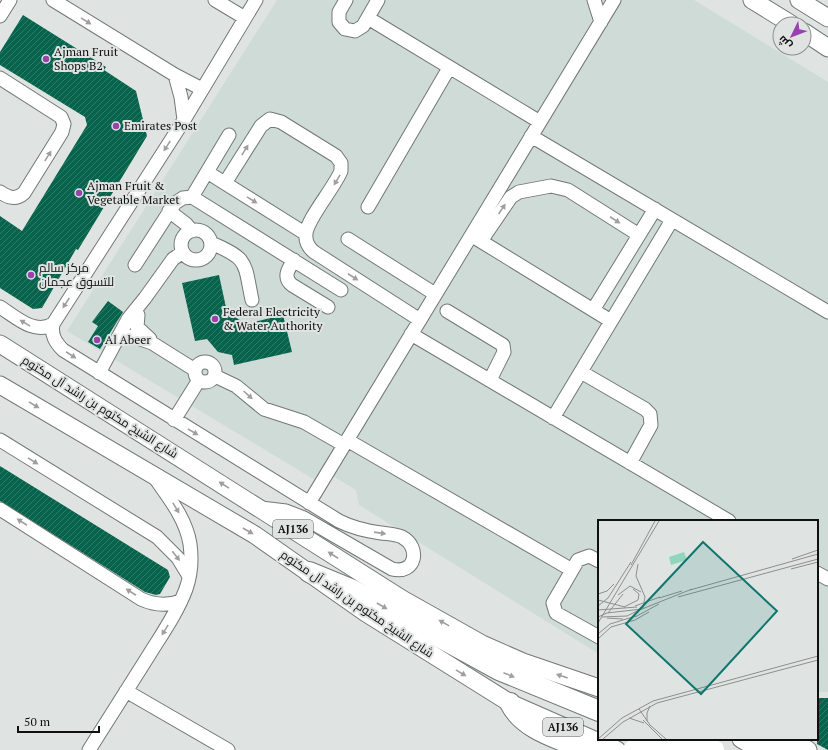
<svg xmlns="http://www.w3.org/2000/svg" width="828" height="750" font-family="'PT Serif',Cairo,serif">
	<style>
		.built { fill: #cedbd6 }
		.building { fill: url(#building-hatch) }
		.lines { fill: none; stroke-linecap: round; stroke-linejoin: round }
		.minor-casing { stroke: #737876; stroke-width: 15 }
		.major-casing { stroke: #737876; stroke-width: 19 }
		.highway-casing { stroke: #737876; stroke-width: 22 }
		.minor { stroke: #fff; stroke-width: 13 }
		.major { stroke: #fff; stroke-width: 17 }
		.highway { stroke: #fff; stroke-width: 20 }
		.highway-bridge-casing { stroke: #737876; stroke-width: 22; stroke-linecap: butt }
		.highway-bridge { stroke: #fff; stroke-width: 20 }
		.oneway { fill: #9f9f9f }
		.poi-dot { fill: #9941ae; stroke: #dfe4e2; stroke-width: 1.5 }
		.labels { text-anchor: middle; stroke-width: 4; stroke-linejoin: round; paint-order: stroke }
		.shield { fill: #dfe4e2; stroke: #4d504f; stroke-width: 1 }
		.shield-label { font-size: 11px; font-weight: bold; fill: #0f1010 }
		.poi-label { font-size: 12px; fill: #0f1010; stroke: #dfe4e2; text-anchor: start }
		.street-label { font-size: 12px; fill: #0f1010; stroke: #dfe4e2 }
		.inset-road { fill: none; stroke: #8c8f8e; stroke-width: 1 }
		.view { fill: #0f766e; fill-opacity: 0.15; stroke: #0f766e; stroke-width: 2 }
		.inset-edge { fill: none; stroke: #0f1010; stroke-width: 2 }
	</style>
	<defs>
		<pattern id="building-hatch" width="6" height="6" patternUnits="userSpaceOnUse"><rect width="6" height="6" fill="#06644d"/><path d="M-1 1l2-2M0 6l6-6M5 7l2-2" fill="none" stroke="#327968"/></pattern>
	</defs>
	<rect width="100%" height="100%" fill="#dfe4e2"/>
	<!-- built -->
	<path class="built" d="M277,0H694L828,82V692H817V521H599V654L359,505L356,490L323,470L315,480L67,331Z"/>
	<!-- building -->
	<path class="building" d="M23,15L106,67L104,70L136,91L147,136L78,250L76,249L42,308L33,309L0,288V216L22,231L87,125L85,117L0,65V52Z
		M219,275L227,312L246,324L283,315L292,352L234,365L232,355L218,352L207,339L195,341L182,283Z
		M108,301L123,312L100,349L88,342L98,326L92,322Z
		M0,466L168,570L170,577L160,594L156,595L145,592L0,501Z
		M817,698H828V750L817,744Z"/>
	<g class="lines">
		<!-- minor casing -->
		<g class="minor-casing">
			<path id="minor" d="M53,0L175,75L202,89
				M215,0L245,18
				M256,0L184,120L53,324C51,335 55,342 63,350L339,521C353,528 366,531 381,533C388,534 396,534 402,537C421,547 416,575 392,569L304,518L286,511L261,508
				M346,0L339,12V22L345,29L355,31L363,26L378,0
				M594,0L601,22
				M0,16L10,0
				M368,18L540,122
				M175,75L181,97L184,120
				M0,78L61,117L64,124L62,132L24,193C16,200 9,198 0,192
				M531,136L828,312
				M207,172L306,234
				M225,183L261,126L270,119L281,122L336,156L341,163V171C334,188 308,218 306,233C305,241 308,247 314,252L420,320
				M192,197L229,135
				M368,207L449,68
				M169,211L186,224L192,231
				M181 245a15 15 0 1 1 30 0a15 15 0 1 1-30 0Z
				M474,237L611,321
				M348,239L435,294
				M481,241L511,197L519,192L551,186L568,190L639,235
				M211,243C249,259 244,262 252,300
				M294,260C289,268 282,277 292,285L328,307
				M135,265L175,203L183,198L192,197L341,290
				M0,307C16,317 34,335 53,324
				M135,310L138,315L137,327L150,339
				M593,310L655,209
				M447,311L503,345L504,352L490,380
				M411,334L729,521
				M118,339L132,336L152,343L195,370
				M195 372a10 10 0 1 1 20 0a10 10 0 1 1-20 0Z
				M581,372L645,409L650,414L651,425L630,463
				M99,373L128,319L145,298L173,259L183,252
				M215,376L236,386L264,409L304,422L344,445
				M553,418L672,220
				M174,420L199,380
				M0,440L157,537L178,558L189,576
				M347,440L572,570
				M309,503L614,0
				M0,509L141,599C154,605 167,606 181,601
				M599,561L589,556L578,560L553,603L556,613L599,637
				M817,573L828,579
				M126,691L228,750
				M89,750C109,718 129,687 149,655C162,634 177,613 186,589C191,575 192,559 190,544C186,519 169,498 155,478"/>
		</g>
		<!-- major casing -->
		<g class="major-casing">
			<path id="major" d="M752,0L791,24
				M799,0L828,18
				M804,32L828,48
				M0,344L402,599L482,644L523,662L599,688
				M0,385L255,535L366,613L510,703L617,750
				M741,739L760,750
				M791,739L808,750"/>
		</g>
		<!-- highway casing -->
		<g class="highway-casing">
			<path id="highway" d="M309,572L353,590L499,670L599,711
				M510,703C523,730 560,739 586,750
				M761,739L784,750"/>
		</g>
		<!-- minor -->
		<use href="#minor" class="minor"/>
		<!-- major -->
		<use href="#major" class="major"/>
		<!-- highway -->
		<use href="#highway" class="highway"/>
		<!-- highway-bridge casing -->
		<g class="highway-bridge-casing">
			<path id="highway-bridge" d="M633,750C663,741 684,739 714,750"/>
		</g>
		<!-- highway-bridge -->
		<use href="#highway-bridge" class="highway-bridge"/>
	</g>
	<!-- one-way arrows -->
	<defs><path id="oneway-solid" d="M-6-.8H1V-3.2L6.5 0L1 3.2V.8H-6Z"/></defs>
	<g class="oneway">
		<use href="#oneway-solid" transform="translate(86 21) rotate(32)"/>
		<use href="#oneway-solid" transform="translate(167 146) rotate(123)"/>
		<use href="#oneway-solid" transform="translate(245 150) rotate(-58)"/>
		<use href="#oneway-solid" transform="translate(48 156) rotate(-58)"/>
		<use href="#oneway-solid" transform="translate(337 180) rotate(121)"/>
		<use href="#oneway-solid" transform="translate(252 200) rotate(32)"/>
		<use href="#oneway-solid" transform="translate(502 209) rotate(-56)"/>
		<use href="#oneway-solid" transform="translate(615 220) rotate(33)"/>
		<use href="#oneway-solid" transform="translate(353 277) rotate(33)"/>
		<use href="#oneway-solid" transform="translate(66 303) rotate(123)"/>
		<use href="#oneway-solid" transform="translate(25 323) rotate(-149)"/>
		<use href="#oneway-solid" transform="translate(71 355) rotate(33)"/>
		<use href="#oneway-solid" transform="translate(248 395) rotate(42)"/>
		<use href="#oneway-solid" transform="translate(34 405) rotate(31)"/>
		<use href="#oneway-solid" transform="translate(193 432) rotate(31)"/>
		<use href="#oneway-solid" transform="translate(33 461) rotate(32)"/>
		<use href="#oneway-solid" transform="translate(224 485) rotate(-148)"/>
		<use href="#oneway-solid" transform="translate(176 508) rotate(59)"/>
		<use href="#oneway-solid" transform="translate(22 522) rotate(-147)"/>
		<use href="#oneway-solid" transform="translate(248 531) rotate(30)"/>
		<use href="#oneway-solid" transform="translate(380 533) rotate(8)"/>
		<use href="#oneway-solid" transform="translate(333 555) rotate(-147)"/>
		<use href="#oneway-solid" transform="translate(176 556) rotate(52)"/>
		<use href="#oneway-solid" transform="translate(131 592) rotate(-147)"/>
		<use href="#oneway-solid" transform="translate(382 606) rotate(30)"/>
		<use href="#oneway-solid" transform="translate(444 623) rotate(-151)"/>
		<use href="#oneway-solid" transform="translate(165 630) rotate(122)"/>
		<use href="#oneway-solid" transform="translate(461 673) rotate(31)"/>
		<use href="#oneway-solid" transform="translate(509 675) rotate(22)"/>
		<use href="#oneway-solid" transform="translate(562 676) rotate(-161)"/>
	</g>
	<!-- markers -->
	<g class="poi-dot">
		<circle cx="46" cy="59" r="4"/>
		<circle cx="116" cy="126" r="4"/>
		<circle cx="79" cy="193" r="4"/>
		<circle cx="31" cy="275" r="4"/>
		<circle cx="215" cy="319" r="4"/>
		<circle cx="97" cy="340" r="4"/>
	</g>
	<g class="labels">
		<!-- shield labels -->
		<g class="shield">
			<rect x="273" y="520" width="40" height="18" rx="3"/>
			<rect x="543" y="718" width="40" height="18" rx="3"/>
		</g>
		<g class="shield-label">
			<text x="293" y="533">AJ136</text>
			<text x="563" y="731">AJ136</text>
		</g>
		<!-- poi labels -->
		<g class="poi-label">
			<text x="54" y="56">Ajman Fruit<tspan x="54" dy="14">Shops B2</tspan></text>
			<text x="124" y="130">Emirates Post</text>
			<text x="87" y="190">Ajman Fruit &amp;<tspan x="87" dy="14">Vegetable Market</tspan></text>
			<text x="39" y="272">مركز سالم<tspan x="39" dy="14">للتسوق عجمان</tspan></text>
			<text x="223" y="316">Federal Electricity<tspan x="223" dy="14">&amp; Water Authority</tspan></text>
			<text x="105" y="344">Al Abeer</text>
		</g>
		<!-- street labels -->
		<g class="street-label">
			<text transform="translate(100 407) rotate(32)" y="4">شارع الشيخ مكتوم بن راشد آل مكتوم</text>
			<text transform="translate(357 604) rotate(34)" y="4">شارع الشيخ مكتوم بن راشد آل مكتوم</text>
		</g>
	</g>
	<!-- overview -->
	<g transform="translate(598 520)">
		<rect width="220" height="220" fill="#dfe4e2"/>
		<path d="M86,32L89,40L73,45L71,37Z" fill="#90d6bd"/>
		<path class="inset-road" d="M194,39L220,30M33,45L57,1M193,49L220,42M92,70L220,34M0,74L9,71L16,64M20,75L32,66L43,72M80,77L220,39M61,78L84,71M0,80L27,87M0,86L10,78L33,42M37,86L62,77M26,87L40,80L41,74L35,69M0,90L39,87M10,93L25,74M0,97L9,93L44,89L94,69M4,97L29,96L45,88L47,77L38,56L40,44M37,97L61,84M9,98L25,99M0,103L61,1M0,114L12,104L38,96M0,119L13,107L37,100L51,92M41,189L52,205L68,219M31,198L46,203M45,200L64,219M49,201V193L52,186M0,219L24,198L55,181L220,136M5,219L25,202L59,183L220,140"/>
		<path class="view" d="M105,22L179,91L103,174L28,104Z"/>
		<rect width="220" height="220" class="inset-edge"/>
	</g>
	<!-- north arrow -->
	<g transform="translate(792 36) rotate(227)"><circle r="19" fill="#dfe4e2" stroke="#8c8f8e"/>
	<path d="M0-3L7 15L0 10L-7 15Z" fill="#9941ae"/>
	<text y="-6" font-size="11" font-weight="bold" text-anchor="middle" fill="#0f1010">ش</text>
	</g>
	<!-- scale -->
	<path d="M18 726v6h81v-6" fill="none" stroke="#0f1010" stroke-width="2"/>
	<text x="24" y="726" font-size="12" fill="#0f1010" stroke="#dfe4e2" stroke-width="3" paint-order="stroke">50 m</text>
</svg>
